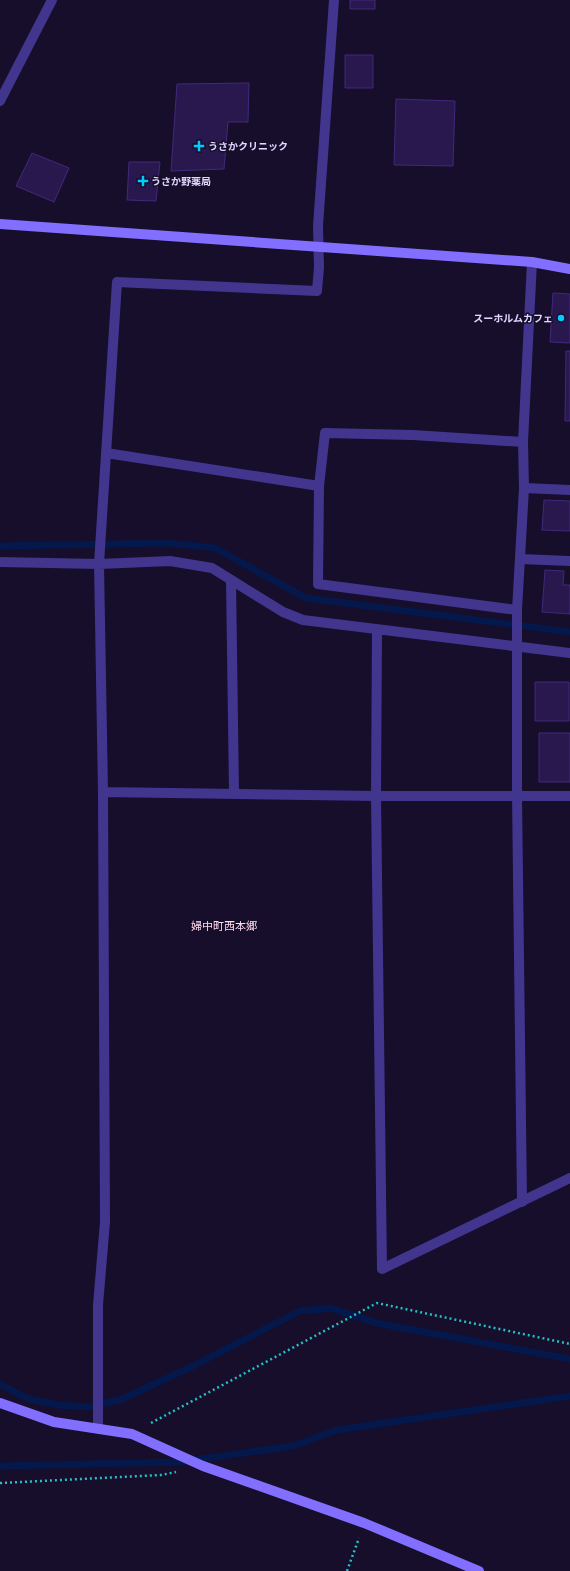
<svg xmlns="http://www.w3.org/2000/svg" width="570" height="1571" font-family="'Fira Sans Condensed','Noto Sans JP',sans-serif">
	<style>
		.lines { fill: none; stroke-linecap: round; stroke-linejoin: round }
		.stream { stroke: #05184c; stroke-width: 7 }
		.building { fill: #29184e; stroke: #42287c }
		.path { stroke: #24bfc7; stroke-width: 2.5; stroke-dasharray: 2 3; stroke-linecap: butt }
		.lane { stroke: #42358e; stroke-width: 10 }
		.street { stroke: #42358e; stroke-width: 10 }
		.secondary { stroke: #826fff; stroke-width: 10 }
		.poi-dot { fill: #04cbff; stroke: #160e2b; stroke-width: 1.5 }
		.labels { text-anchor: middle; stroke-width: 3; stroke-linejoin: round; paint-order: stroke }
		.poi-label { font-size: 10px; font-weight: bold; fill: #e1d8ff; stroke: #160e2b; text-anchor: start }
		.neighbourhood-label { font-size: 11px; fill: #ffdaed; stroke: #160e2b }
	</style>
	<rect width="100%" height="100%" fill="#160e2b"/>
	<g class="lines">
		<!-- stream -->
		<path class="stream" d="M0,546L168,543L215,548L306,598L570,632
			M0,1384L26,1398L58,1405L89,1407L122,1399L193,1366L300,1311L331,1308L376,1323L570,1359
			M0,1466L179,1462L293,1446L337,1430L570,1396"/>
	</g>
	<!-- building -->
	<path class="building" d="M350,0H375V9H350Z
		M345,55H373V88H345Z
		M249,83L248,122H228L224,169L171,171L177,84Z
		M396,99L455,101L453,166L394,165Z
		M32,153L69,168L54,202L16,186Z
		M129,162H160L156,201L127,200Z
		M553,293L570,294V343L550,342Z
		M566,351H570V421H565Z
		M544,500L570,501V531L542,530Z
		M545,570L564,571L563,585H570V614L542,612Z
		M535,682H569V721H535Z
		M539,733H570V782H539Z"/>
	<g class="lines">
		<!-- path -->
		<path class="path" d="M151,1423L377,1303L570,1344
			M0,1483L161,1475L176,1472
			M347,1571L359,1538"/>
		<!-- lane -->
		<path class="lane" d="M0,101L52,0"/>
		<!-- street -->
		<path class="street" d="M106,453L319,486
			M524,488L570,490
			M521,559L570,561
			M0,562L99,564L170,561L212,568L283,612L303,620L570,653
			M231,580L234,793
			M517,610L318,584L319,486L325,433L413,435L523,442
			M377,629L376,796L382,1269L570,1178
			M103,792L376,796H570
			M522,1202L517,795V610L524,488L523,442L532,262
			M98,1428V1305L105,1222L103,792L99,564L117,282L317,291L319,267L318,226L334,0"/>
		<!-- secondary -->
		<path class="secondary" d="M0,224L532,262L570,269
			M0,1403L54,1422L132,1434L203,1466L364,1523L479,1571"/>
	</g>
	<!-- markers -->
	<g class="poi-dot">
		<path d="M197 140h4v4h4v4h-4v4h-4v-4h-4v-4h4z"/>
		<path d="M141 175h4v4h4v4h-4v4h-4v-4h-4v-4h4z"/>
		<circle cx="561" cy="318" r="4"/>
	</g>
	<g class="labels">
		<!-- poi labels -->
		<g class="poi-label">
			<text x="208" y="150">うさかクリニック</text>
			<text x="151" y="185">うさか野薬局</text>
			<text x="553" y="322" text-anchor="end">スーホルムカフェ</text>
		</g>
		<!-- neighbourhood labels -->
		<g class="neighbourhood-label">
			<text x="224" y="930">婦中町西本郷</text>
		</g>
	</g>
</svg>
